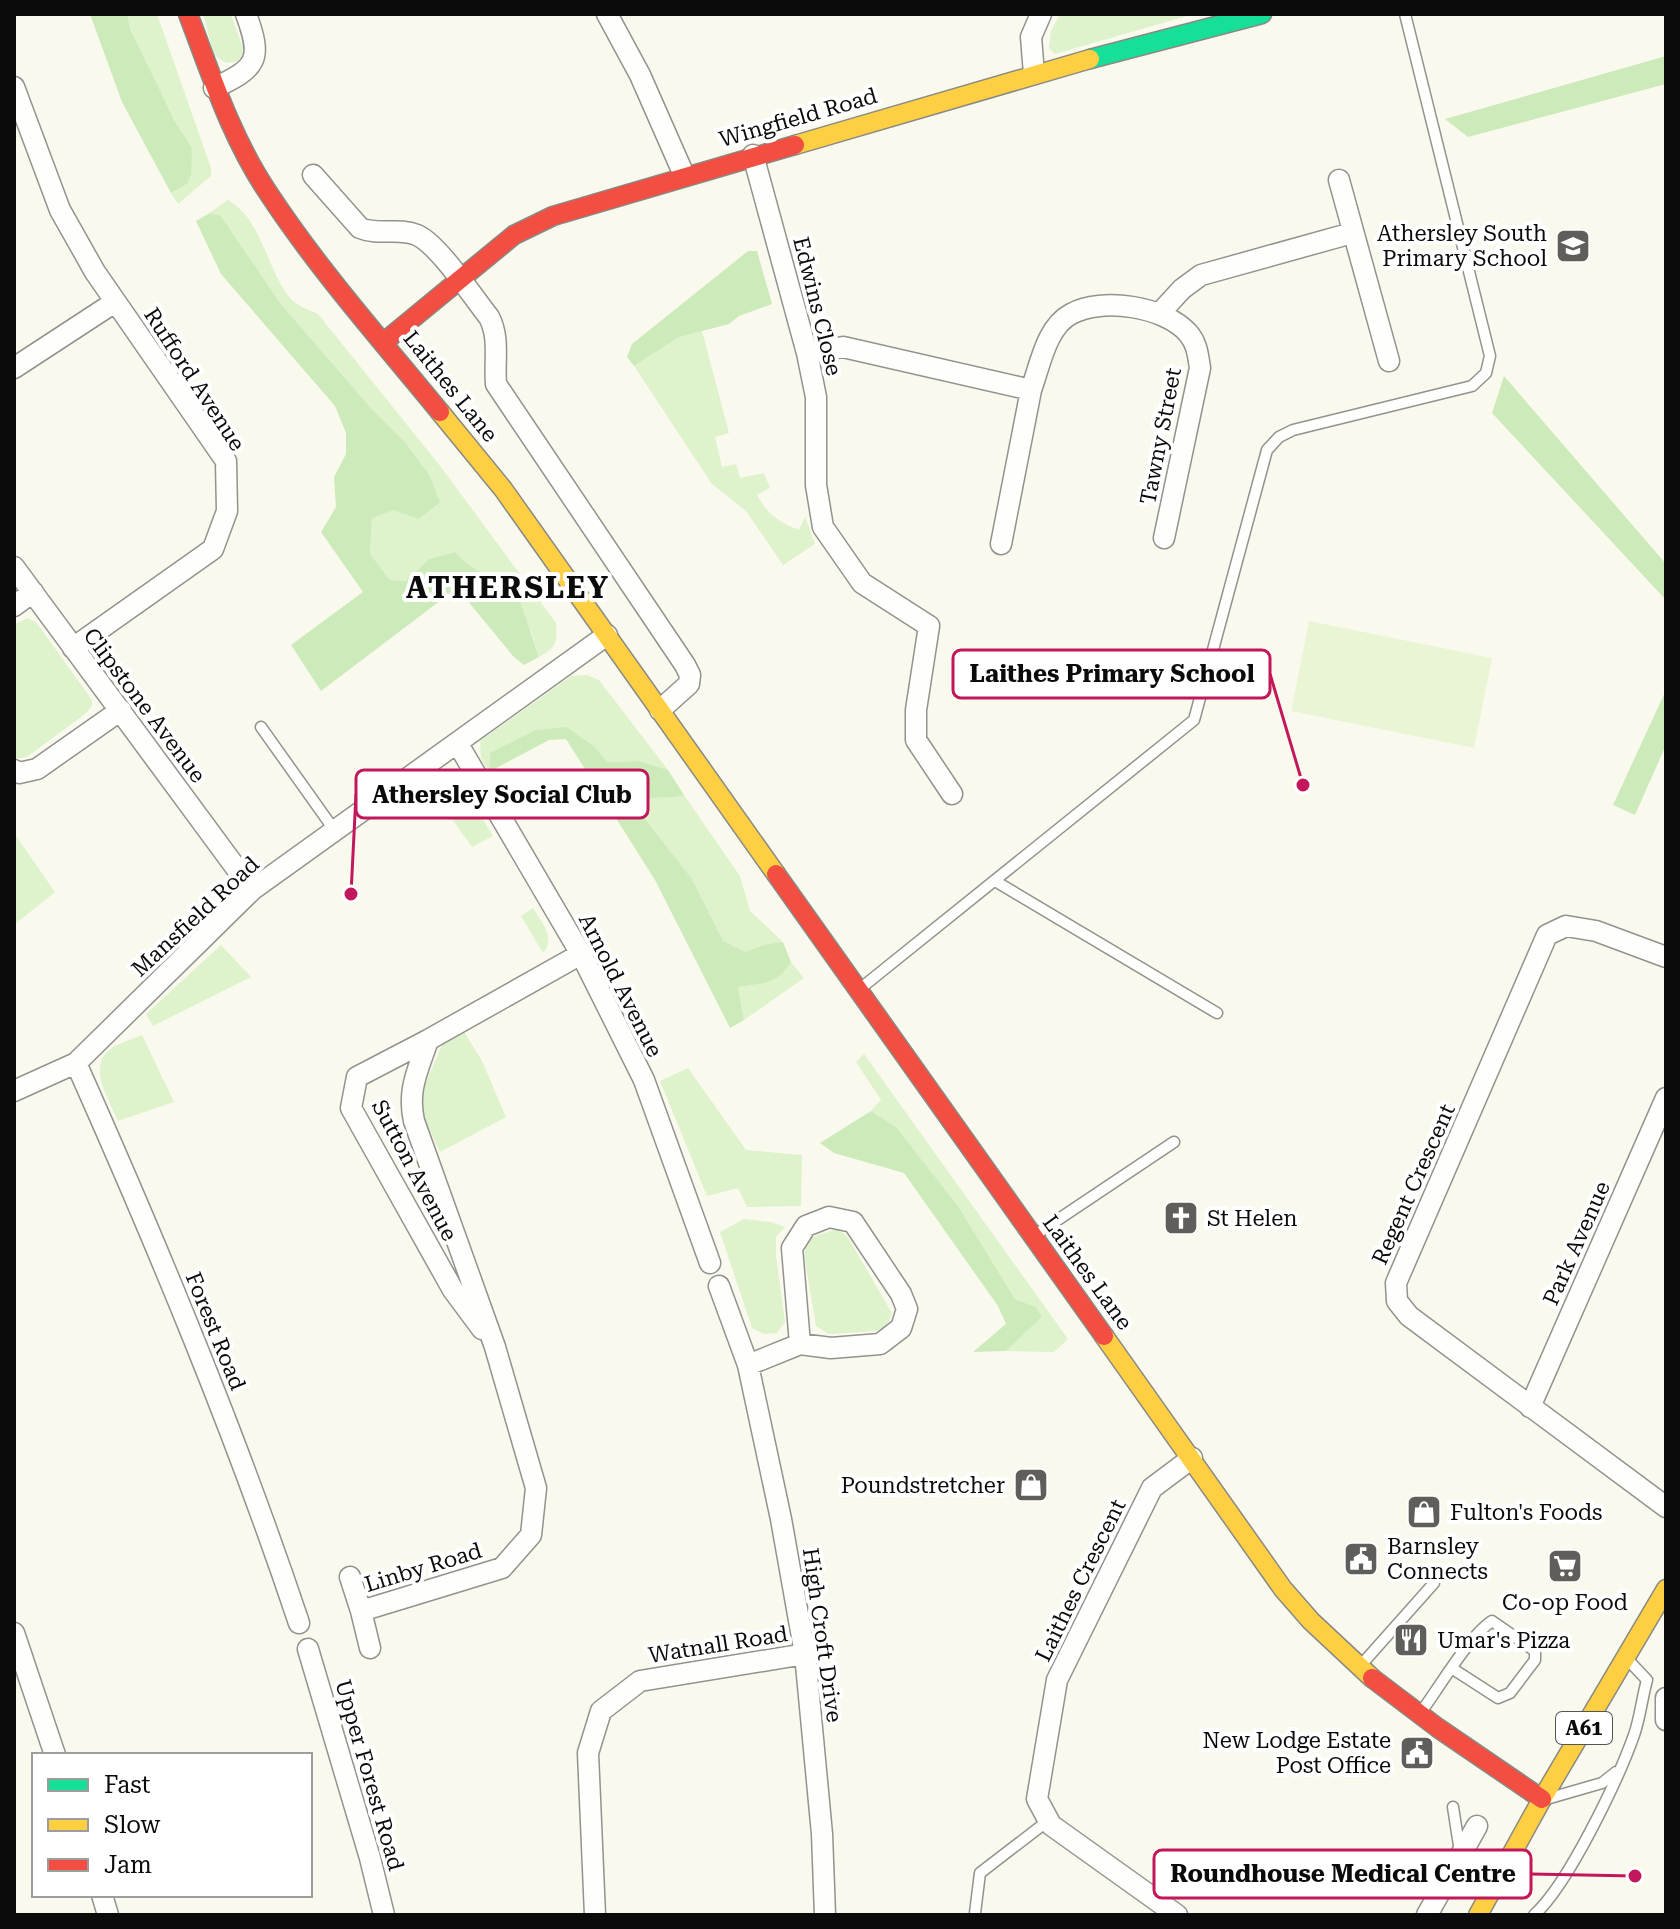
<svg xmlns="http://www.w3.org/2000/svg" width="1680" height="1929" font-family="'Roboto Serif',serif">
	<style>
		.green { fill: #def2cc }
		.forest { fill: #cdeaba }
		.pitch { fill: #eaf5d6 }
		.lines { fill: none; stroke-linecap: round; stroke-linejoin: round }
		.lane-casing { stroke: #93928d; stroke-width: 13 }
		.street-casing { stroke: #93928d; stroke-width: 23 }
		.fast-casing { stroke: #898984; stroke-width: 21 }
		.slow-casing { stroke: #898984; stroke-width: 21 }
		.jam-casing { stroke: #898984; stroke-width: 21 }
		.lane { stroke: #fefefc; stroke-width: 10 }
		.street { stroke: #fefefc; stroke-width: 20 }
		.fast { stroke: #16e098; stroke-width: 18 }
		.slow { stroke: #ffcf43; stroke-width: 18 }
		.jam { stroke: #f24e42; stroke-width: 18 }
		.labels { text-anchor: middle; stroke-width: 8; stroke-linejoin: round; paint-order: stroke }
		.shield { fill: #fff; stroke: #545454; stroke-width: 2 }
		.shield-label { font-size: 20px; font-weight: bold; fill: #0b0b0b }
		.street-label { font-size: 22px; fill: #0b0b0b; stroke: #fff }
		.poi-label { font-size: 22px; fill: #0b0b0b; stroke: #fff; text-anchor: start }
		.district-label { font-size: 30px; font-weight: bold; letter-spacing: 2px; fill: #0b0b0b; stroke: #fff }
		.leader { fill: none; stroke: #c2185b; stroke-width: 3 }
		.callout-dot { fill: #c2185b; stroke: #fff; stroke-width: 3 }
		.callout { fill: #fff; stroke: #c2185b; stroke-width: 3 }
		.callout-label { font-size: 24px; text-anchor: middle; font-weight: bold; fill: #0b0b0b }
	</style>
	<rect width="100%" height="100%" fill="#faf9ee"/>
	<!-- green -->
	<path class="green" d="M127,14H157L211,168V176L178,204L171,193L187,184L192,148C167,110 137,58 127,14Z
		M203,14H231L242,46L243,56L235,62L226,63L214,55Z
		M1060,14H1194L1055,54L1049,48L1051,31Z
		M228,200C263,220 266,270 291,299C297,306 310,310 318,314L441,467L556,623C558,642 556,648 539,657L531,631L455,552L429,559L407,581L390,580L370,554L372,518L394,510L428,473L405,442L370,407L280,303L220,216L208,214Z
		M702,331L729,433L715,437L722,467L736,464L740,478L764,473L770,488L757,495C768,515 779,522 799,530L805,517L815,544L783,565L746,511L712,484L634,366L679,337Z
		M27,618L36,622L92,700V706L85,714L27,757L15,759L14,625Z
		M587,675L599,680L668,770L639,761L607,762L595,747L567,727L490,753L489,772L481,758L480,741L571,676Z
		M450,772L456,775L493,836L472,847L427,784L439,774Z
		M684,795L740,876L750,911L783,942L767,944L745,952L723,942L692,879L642,815L639,801C654,795 668,800 684,795Z
		M14,833L55,892L14,925Z
		M533,908C542,923 556,938 543,953L521,916Z
		M221,945L251,977L153,1026L146,1014Z
		M791,962L804,978L744,1020L738,987C763,984 777,984 791,962Z
		M463,1030L482,1061L506,1117L440,1152L427,1124L422,1105L424,1087L442,1045Z
		M142,1035L174,1102L118,1121C110,1101 88,1070 108,1051C116,1044 132,1039 142,1035Z
		M864,1054L1068,1339L1054,1352L1006,1351L1042,1317L1036,1307L1015,1299L958,1206L896,1127L871,1111L881,1100L856,1062Z
		M688,1068L746,1150L802,1155L801,1206L747,1207L738,1188L707,1196L660,1081Z
		M744,1219L771,1222L785,1227L776,1237V1256L785,1322L777,1333L764,1334L752,1328L720,1232Z
		M837,1229L847,1236L892,1313L887,1325L876,1331L829,1334L816,1326L804,1255L809,1238Z"/>
	<!-- forest -->
	<path class="forest" d="M90,14H127L131,31L174,120L192,148L191,174L187,184L171,193L122,102Z
		M1666,56V84L1468,137L1445,119Z
		M208,214L220,215L280,303L370,407L405,442L428,473L440,502L419,519L394,510L372,518L370,554L390,580L406,581L429,559L455,552L466,563L519,598L539,657L524,665L513,656L457,588L321,691L291,645L363,592L321,532L336,507L334,477L346,454V433L335,406L221,274L196,221Z
		M748,251H757L772,304L739,316L729,324L679,337L634,366L627,357L632,344Z
		M1504,376L1666,564V600L1492,413Z
		M1666,690V745L1635,815L1613,805Z
		M567,727L595,747L607,762L639,761L668,770L684,795C668,800 655,795 639,801L642,815L692,879L723,941L745,952L767,944L783,942L791,962C777,985 763,983 738,987L744,1020L730,1028L655,880L566,739L549,740L489,772L490,753L536,730Z
		M871,1111L896,1127L958,1206L1015,1299L1036,1307L1042,1317L1006,1351L973,1352L1006,1324L998,1306L904,1173L834,1153L820,1143Z"/>
	<!-- pitch -->
	<path class="pitch" d="M1309,621L1492,658L1474,748L1291,711Z"/>
	<g class="lines">
		<!-- lane casing -->
		<g class="lane-casing">
			<path id="lane" d="M261,727L335,831
				M995,881L1217,1013
				M861,988L1194,720L1267,450L1279,437L1293,430L1472,386L1486,373L1490,356L1405,14
				M1035,1235L1174,1142
				M1362,1664L1434,1583
				M1421,1712C1439,1688 1469,1636 1492,1621L1535,1651V1660L1510,1693L1498,1698L1453,1669
				M1550,1798L1602,1783L1616,1772
				M1453,1807L1460,1852
				M975,1913L980,1873L1049,1820
				M1534,1915C1568,1885 1618,1780 1634,1735C1640,1718 1642,1698 1647,1680L1630,1662"/>
		</g>
		<!-- street casing -->
		<g class="street-casing">
			<path id="street" d="M607,14L640,75L684,175
				M1034,74L1031,37L1041,14
				M14,87L60,210L95,272L226,461L227,511L213,549L73,648
				M214,88C257,68 263,60 246,14
				M753,155L807,353L816,397V485L823,527L862,583L929,626L916,710V740L952,794
				M313,175L360,228C379,236 399,227 417,235C438,244 473,297 489,317C500,338 494,360 496,384L685,665L690,675L689,684L660,710
				M1339,180L1389,361
				M1159,314L1182,289L1201,275L1352,233
				M807,353L843,347L1031,390L1001,544
				M14,368L115,302
				M1031,390C1040,366 1046,327 1071,314C1102,297 1164,306 1188,333C1197,343 1198,355 1200,368L1164,538
				M14,567L239,872
				M14,606L33,592
				M458,744L581,954L644,1080L710,1263
				M14,770L19,773L37,769L121,710
				M1666,957L1596,931L1566,926L1547,935L1396,1283L1397,1301L1409,1316L1666,1507
				M428,1040L357,1077L351,1108L453,1290L482,1329
				M76,1063C158,1247 235,1432 299,1623
				M14,1091L76,1063L252,890L607,635
				M719,1286L748,1365L781,1519L805,1654L822,1834L825,1915
				M748,1365L800,1344L831,1348L880,1344L901,1328L907,1309L901,1294L853,1222L829,1217L806,1226L792,1248L800,1344
				M1530,1407L1666,1098
				M350,1577L361,1611
				M14,1633L55,1755
				M370,1648L361,1611L502,1568L531,1535L536,1488L495,1347L414,1121C407,1090 418,1070 428,1040L581,954
				M308,1649L370,1858L384,1915
				M1666,1698V1720
				M102,1895L108,1915
				M595,1915L588,1753L601,1711L640,1681L805,1654
				M1177,1915L1051,1825L1037,1799L1057,1680L1152,1488L1192,1458
				M1427,1915L1477,1826"/>
		</g>
		<!-- fast casing -->
		<g class="fast-casing">
			<path id="fast" d="M1090,59L1262,14"/>
		</g>
		<!-- slow casing -->
		<g class="slow-casing">
			<path id="slow" d="M795,145L1090,59
				M440,412L503,489L776,874
				M1104,1336L1283,1589L1311,1621L1372,1678
				M1478,1915L1542,1799L1666,1589"/>
		</g>
		<!-- jam casing -->
		<g class="jam-casing">
			<path id="jam" d="M188,14C211,74 231,137 267,191C318,269 381,340 440,412
				M384,342L514,235L553,216L795,145
				M776,874L1104,1336
				M1372,1678L1438,1728L1542,1799"/>
		</g>
		<!-- lane -->
		<use href="#lane" class="lane"/>
		<!-- street -->
		<use href="#street" class="street"/>
		<!-- fast -->
		<use href="#fast" class="fast"/>
		<!-- slow -->
		<use href="#slow" class="slow"/>
		<!-- jam -->
		<use href="#jam" class="jam"/>
	</g>
	<!-- icons -->
	<defs>
		<g id="school-square" transform="scale(1.8)"><rect x="-9" y="-9" width="18" height="18" rx="4" fill="#5f5e5a" stroke="#fff"/><path d="M0-5L7-2L0 1L-7-2ZM-4 1L0 2.5L4 1V4Q0 6-4 4Z" fill="#fff"/></g>
		<g id="church-square" transform="scale(1.8)"><rect x="-9" y="-9" width="18" height="18" rx="4" fill="#5f5e5a" stroke="#fff"/><path d="M-1.2-6h2.4v3.5h3.3v2.4h-3.3V6h-2.4V-.1h-3.3v-2.4h3.3Z" fill="#fff"/></g>
		<g id="shop-square" transform="scale(1.8)"><rect x="-9" y="-9" width="18" height="18" rx="4" fill="#5f5e5a" stroke="#fff"/><path d="M-5-2.5h2.3a2.7 3.5 0 0 1 5.4 0H5L5.5 6h-11ZM-1.5-2.5h3a1.5 2.3 0 0 0-3 0Z" fill="#fff"/></g>
		<g id="civic-square" transform="scale(1.8)"><rect x="-9" y="-9" width="18" height="18" rx="4" fill="#5f5e5a" stroke="#fff"/><path d="M-.6-6.5H3V-4.5H.6V-3L4-1V1h2V6H-6V1h2V-1L-.6-3ZM-1.2 2.5V6h2.4V2.5Z" fill="#fff"/></g>
		<g id="supermarket-square" transform="scale(1.8)"><rect x="-9" y="-9" width="18" height="18" rx="4" fill="#5f5e5a" stroke="#fff"/><path d="M-6-5.5h2.5l.6 2H6L4.5 2H-2.5L-4.4-4H-6ZM-1.5 3.2a1.3 1.3 0 1 0 .1 0ZM3 3.2a1.3 1.3 0 1 0 .1 0Z" fill="#fff"/></g>
		<g id="restaurant-square" transform="scale(1.8)"><rect x="-9" y="-9" width="18" height="18" rx="4" fill="#5f5e5a" stroke="#fff"/><path d="M-5-6h1v4h1v-4h1v4h1v-4h1v5L-1.5 .5V6h-2V.5L-5-1ZM5-6V6H3V1.5H1.5Q1.5-4 5-6Z" fill="#fff"/></g>
	</defs>
	<g fill-rule="evenodd">
		<use href="#school-square" x="1573" y="246"/>
		<use href="#church-square" x="1181" y="1218"/>
		<use href="#shop-square" x="1031" y="1485"/>
		<use href="#shop-square" x="1424" y="1512"/>
		<use href="#civic-square" x="1361" y="1559"/>
		<use href="#supermarket-square" x="1565" y="1566"/>
		<use href="#restaurant-square" x="1411" y="1640"/>
		<use href="#civic-square" x="1417" y="1753"/>
	</g>
	<g class="labels">
		<!-- shield labels -->
		<rect class="shield" x="1556" y="1712" width="56" height="32" rx="6"/>
		<g class="shield-label">
			<text x="1584" y="1735">A61</text>
		</g>
		<!-- street labels -->
		<g class="street-label">
			<text transform="translate(798 117) rotate(-16)" y="8">Wingfield Road</text>
			<text transform="translate(818 306) rotate(76)" y="8">Edwins Close</text>
			<text transform="translate(195 379) rotate(57)" y="8">Rufford Avenue</text>
			<text transform="translate(451 386) rotate(51)" y="8">Laithes Lane</text>
			<text transform="translate(1160 436) rotate(-79)" y="8">Tawny Street</text>
			<text transform="translate(145 705) rotate(53)" y="8">Clipstone Avenue</text>
			<text transform="translate(195 916) rotate(-43)" y="8">Mansfield Road</text>
			<text transform="translate(621 985) rotate(63)" y="8">Arnold Avenue</text>
			<text transform="translate(415 1170) rotate(62)" y="8">Sutton Avenue</text>
			<text transform="translate(1413 1184) rotate(-66)" y="8">Regent Crescent</text>
			<text transform="translate(1576 1243) rotate(-66)" y="8">Park Avenue</text>
			<text transform="translate(1088 1272) rotate(54)" y="8">Laithes Lane</text>
			<text transform="translate(216 1331) rotate(68)" y="8">Forest Road</text>
			<text transform="translate(423 1567) rotate(-17)" y="8">Linby Road</text>
			<text transform="translate(1080 1580) rotate(-64)" y="8">Laithes Crescent</text>
			<text transform="translate(823 1635) rotate(82)" y="8">High Croft Drive</text>
			<text transform="translate(718 1644) rotate(-9)" y="8">Watnall Road</text>
			<text transform="translate(370 1775) rotate(74)" y="8">Upper Forest Road</text>
		</g>
		<!-- poi labels -->
		<g class="poi-label">
			<text x="1547" y="241" text-anchor="end">Athersley South<tspan x="1547" dy="25">Primary School</tspan></text>
			<text x="1207" y="1226">St Helen</text>
			<text x="1005" y="1493" text-anchor="end">Poundstretcher</text>
			<text x="1450" y="1520">Fulton's Foods</text>
			<text x="1387" y="1554">Barnsley<tspan x="1387" dy="25">Connects</tspan></text>
			<text x="1565" y="1610" text-anchor="middle">Co-op Food</text>
			<text x="1437" y="1648">Umar's Pizza</text>
			<text x="1391" y="1748" text-anchor="end">New Lodge Estate<tspan x="1391" dy="25">Post Office</tspan></text>
		</g>
		<!-- district labels -->
		<g class="district-label">
			<text x="508" y="598">ATHERSLEY</text>
		</g>
	</g>
	<!-- callouts -->
	<path class="leader" d="M1303 785L1270 674M351 894L356 794M1635 1876L1531 1874"/>
	<g class="callout-dot">
		<circle cx="1303" cy="785" r="8"/>
		<circle cx="351" cy="894" r="8"/>
		<circle cx="1635" cy="1876" r="8"/>
	</g>
	<g class="callout">
		<rect x="953" y="650" width="317" height="48" rx="8"/>
		<rect x="356" y="770" width="292" height="48" rx="8"/>
		<rect x="1154" y="1850" width="377" height="48" rx="8"/>
	</g>
	<g class="callout-label">
		<text x="1112" y="682">Laithes Primary School</text>
		<text x="502" y="803">Athersley Social Club</text>
		<text x="1343" y="1882">Roundhouse Medical Centre</text>
	</g>
	<!-- border -->
	<rect width="1680" height="1929" fill="none" stroke="#0b0b0b" stroke-width="32"/>
	<!-- legend -->
	<rect x="32" y="1753" width="280" height="144" fill="#ffffff" stroke="#9d9d9d" stroke-width="2"/>
	<rect x="48" y="1779" width="40" height="12" fill="#16e098" stroke="#9d9d9d" stroke-width="2"/>
	<text x="104" y="1793" font-size="24" fill="#0b0b0b">Fast</text>
	<rect x="48" y="1819" width="40" height="12" fill="#ffcf43" stroke="#9d9d9d" stroke-width="2"/>
	<text x="104" y="1833" font-size="24" fill="#0b0b0b">Slow</text>
	<rect x="48" y="1859" width="40" height="12" fill="#f24e42" stroke="#9d9d9d" stroke-width="2"/>
	<text x="104" y="1873" font-size="24" fill="#0b0b0b">Jam</text>
</svg>
